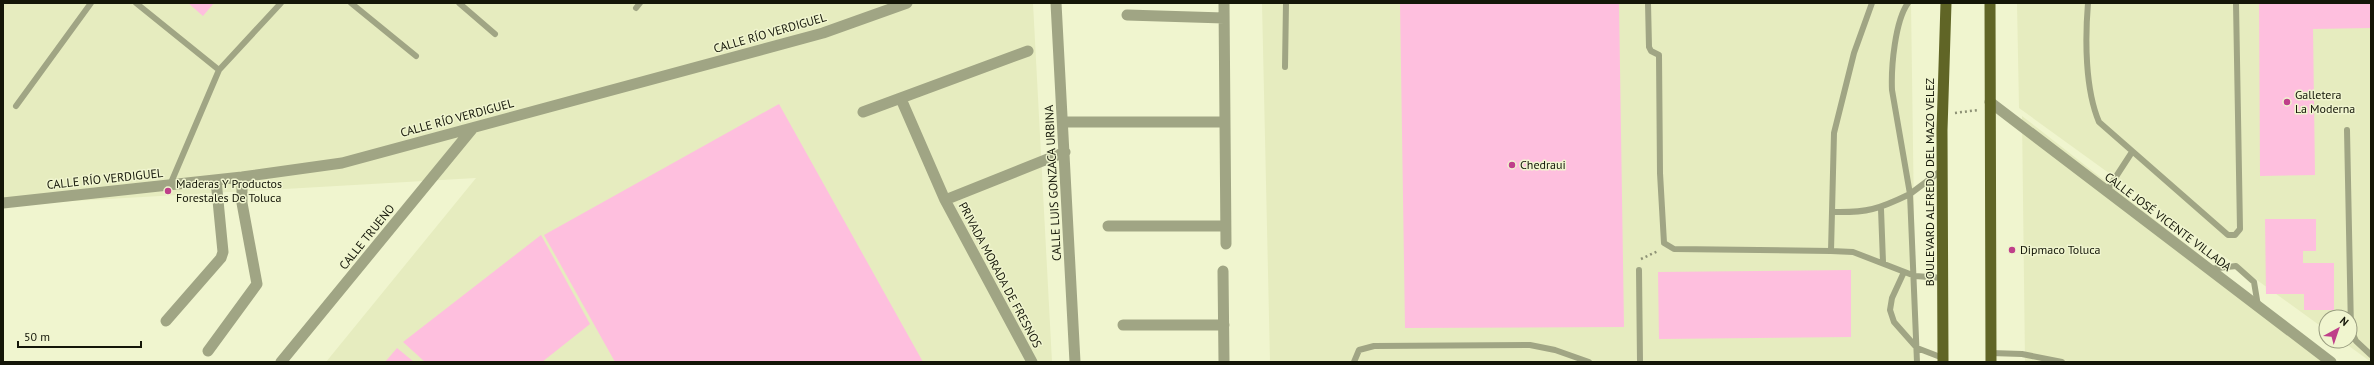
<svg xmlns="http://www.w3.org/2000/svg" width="2374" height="365" font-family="'PT Sans',sans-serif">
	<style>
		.built { fill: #e6ecbf }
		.building { fill: #febfde }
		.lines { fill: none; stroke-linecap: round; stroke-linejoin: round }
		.path { stroke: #8e9276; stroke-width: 2.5; stroke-dasharray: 2 3; stroke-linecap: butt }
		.service { stroke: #a0a584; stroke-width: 6 }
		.minor { stroke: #a0a584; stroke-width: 11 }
		.primary { stroke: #606526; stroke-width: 11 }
		.poi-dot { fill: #bf3f8a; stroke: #f0f5cf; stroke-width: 1.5 }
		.labels { text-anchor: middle; stroke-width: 3; stroke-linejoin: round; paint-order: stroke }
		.street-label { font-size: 12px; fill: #141608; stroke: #f0f5cf }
		.poi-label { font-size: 12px; fill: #141608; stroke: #f0f5cf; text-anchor: start }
	</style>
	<rect width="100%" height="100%" fill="#f0f5cf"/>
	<!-- built -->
	<path class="built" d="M3,3H1033L1052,362H326L476,178L3,205Z
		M1262,3H1911L1916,362H1270Z
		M2017,3H2371V362L2342,341H2350V317H2326V330L2019,108Z
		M2022,116L2337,362H2025Z"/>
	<!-- building -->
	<path class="building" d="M188,3H214L203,16Z
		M1400,3H1619L1624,327L1405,328Z
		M2259,3H2371V28L2313,29L2315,175L2260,176Z
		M779,104L923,362H615L544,235Z
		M2265,219H2316V251H2303V263H2334V310H2304V294H2266Z
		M541,235L590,324L542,362H425L403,342Z
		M1851,270V337L1659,339L1658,272Z
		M397,348L414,362H385Z"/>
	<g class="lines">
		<!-- path -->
		<path class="path" d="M1955,113L1978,110
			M1641,259L1658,251"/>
		<!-- service -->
		<path class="service" d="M136,3L219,70
			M351,3L416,56
			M459,3L495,34
			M1648,3L1649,47L1651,51L1659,55L1660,173L1664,243L1674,249L1831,251L1834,133L1854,53L1872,3
			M2088,3C2085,39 2085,89 2099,122L2228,235H2235L2240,229L2236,3
			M636,8L640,3
			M1285,67L1286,3
			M16,106L91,3
			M2347,130L2351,330L2356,341L2371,355
			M170,185L219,70L281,3
			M2106,192L2132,152
			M1881,209L1883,262
			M1832,212C1867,213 1879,209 1910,194L1892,90C1891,67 1895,21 1908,3
			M1831,251L1853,252L1915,276L1943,278
			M2209,269L2236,266L2254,282L2258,306
			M1639,270L1640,362
			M1904,272L1892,298L1890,310L1894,322L1917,348L1943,358
			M1991,353L2022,354L2062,362
			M1354,362L1359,350L1374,346L1530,345L1555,350L1589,362
			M1917,362L1910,194L1942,170"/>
		<!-- minor -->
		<path class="minor" d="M1056,3L1075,362
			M1224,3L1226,244
			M1127,15L1224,18
			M901,99L945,200L1032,362
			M1990,102L2331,362
			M863,112L1028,51
			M1063,122H1224
			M945,200L1065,152
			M3,203L242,177L342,163L823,33L907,3
			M1108,226H1225
			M1223,271L1224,362
			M166,321L221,258L223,252L216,180
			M1123,325H1224
			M208,351L257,284L242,203V177
			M281,362L473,128"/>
		<!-- primary -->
		<path class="primary" d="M1990,3L1991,362
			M1943,362L1942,130L1946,3"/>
	</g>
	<!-- markers -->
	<g class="poi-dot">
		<circle cx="2287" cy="102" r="4"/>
		<circle cx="1512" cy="165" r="4"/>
		<circle cx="168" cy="191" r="4"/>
		<circle cx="2012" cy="250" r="4"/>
	</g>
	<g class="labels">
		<!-- street labels -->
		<g class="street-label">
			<text transform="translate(770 33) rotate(-16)" y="4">CALLE RÍO VERDIGUEL</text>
			<text transform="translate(457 118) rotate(-15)" y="4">CALLE RÍO VERDIGUEL</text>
			<text transform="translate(105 179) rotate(-6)" y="4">CALLE RÍO VERDIGUEL</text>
			<text transform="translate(1930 182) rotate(-90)" y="4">BOULEVARD ALFREDO DEL MAZO VELEZ</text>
			<text transform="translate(1053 183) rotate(-93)" y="4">CALLE LUIS GONZACA URBINA</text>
			<text transform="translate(2168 222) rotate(37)" y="4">CALLE JOSÉ VICENTE VILLADA</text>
			<text transform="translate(367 237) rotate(-51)" y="4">CALLE TRUENO</text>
			<text transform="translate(1000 275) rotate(62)" y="4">PRIVADA MORADA DE FRESNOS</text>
		</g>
		<!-- poi labels -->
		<g class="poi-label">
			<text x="2295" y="99">Galletera<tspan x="2295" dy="14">La Moderna</tspan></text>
			<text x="1520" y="169">Chedraui</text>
			<text x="176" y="188">Maderas Y Productos<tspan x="176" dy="14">Forestales De Toluca</tspan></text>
			<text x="2020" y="254">Dipmaco Toluca</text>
		</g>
	</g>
	<!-- border -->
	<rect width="2374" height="365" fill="none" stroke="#141608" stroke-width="8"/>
	<!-- north arrow -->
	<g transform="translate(2338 329) rotate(40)"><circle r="19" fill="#f0f5cf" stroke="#989c7f"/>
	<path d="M0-3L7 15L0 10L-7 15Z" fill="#bf3f8a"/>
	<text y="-6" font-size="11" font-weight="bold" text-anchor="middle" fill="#141608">N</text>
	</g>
	<!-- scale -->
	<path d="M18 341v6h123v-6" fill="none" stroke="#141608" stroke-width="2"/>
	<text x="24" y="341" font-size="12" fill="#141608" stroke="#f0f5cf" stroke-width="3" paint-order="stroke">50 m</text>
</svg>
